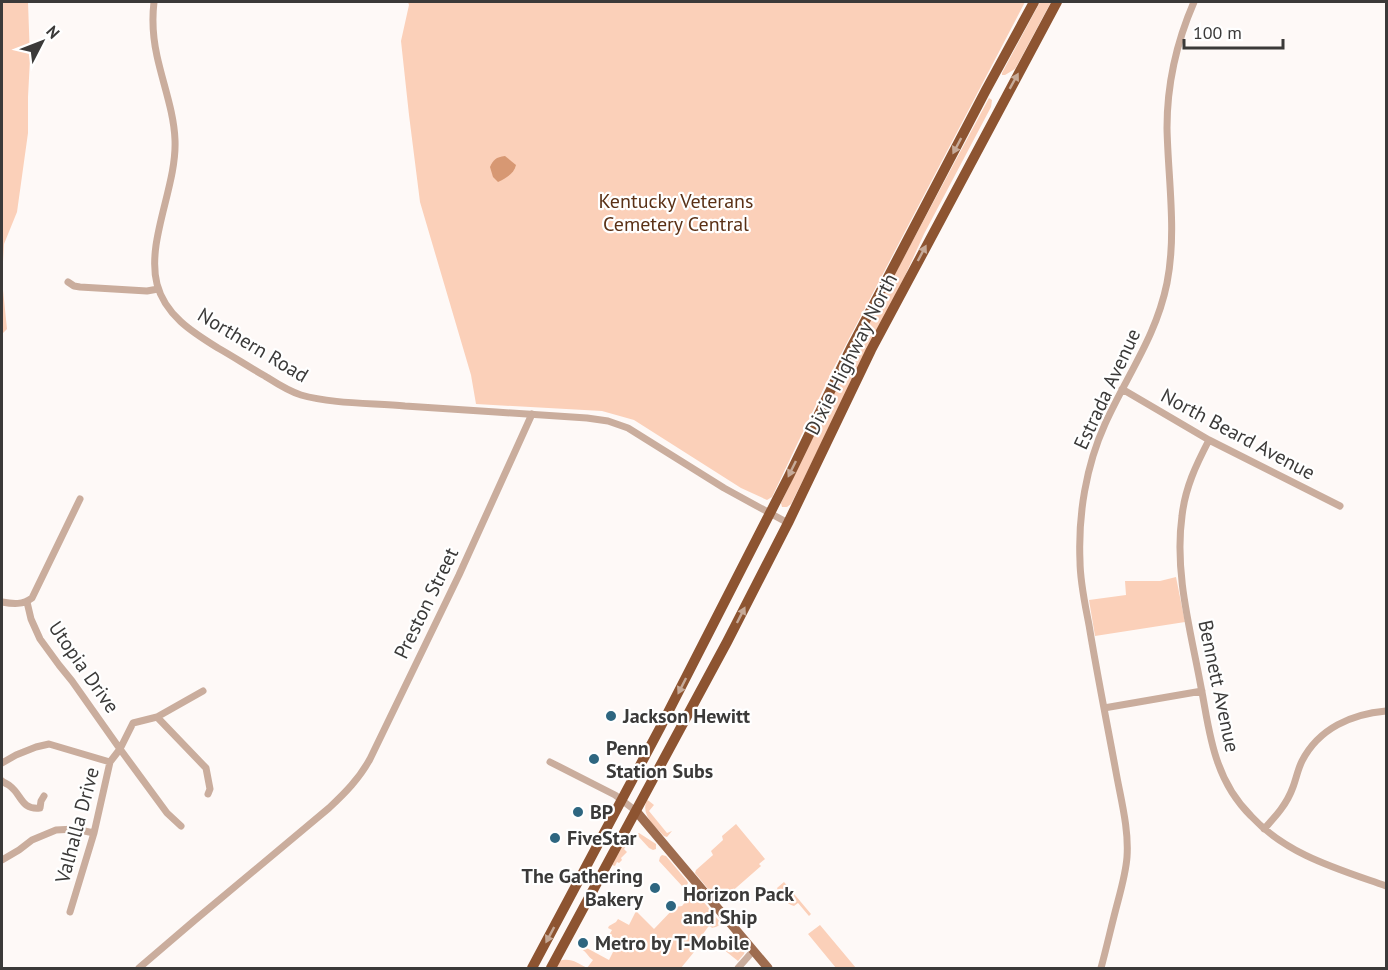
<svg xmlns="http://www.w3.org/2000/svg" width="1388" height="970" font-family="'PT Sans',sans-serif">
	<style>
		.green { fill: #fbd0b9 }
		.water { fill: #d79873 }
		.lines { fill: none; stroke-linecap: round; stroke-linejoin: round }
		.minor { stroke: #caad9d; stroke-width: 7 }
		.major { stroke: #9e6c4f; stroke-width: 9 }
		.highway { stroke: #8d5431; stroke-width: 10 }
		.oneway { fill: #c6aa98 }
		.poi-dot { fill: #2e6680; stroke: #fff; stroke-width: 2 }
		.labels { text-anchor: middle; stroke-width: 4.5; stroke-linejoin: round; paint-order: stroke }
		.park-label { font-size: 20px; fill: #5a3015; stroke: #fff }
		.street-label { font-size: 20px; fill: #3b3a39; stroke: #fff }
		.poi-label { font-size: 20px; font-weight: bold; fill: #3b3a39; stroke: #fff; text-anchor: start }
	</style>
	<rect width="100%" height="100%" fill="#fef9f7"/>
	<!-- green -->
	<path class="green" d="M2,2H28L30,59L28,97V133L17,212L4,244L2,280L7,329L2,334Z
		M408,2H1025L830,375L772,497L767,500L741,488L634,420L602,411L476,404L471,375L420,202L409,115L401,41L409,5Z
		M1040,2H1051L1015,69L1005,75H1002V73Z
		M989,98L992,100L991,107L924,234L904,278L791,504L787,507H782L781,503L866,328Z
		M1176,577L1185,622L1095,636L1089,600L1126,595L1125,581H1160Z
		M647,800L649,801L654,805L649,811L667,833L672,831L667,837L664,836C655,826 640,815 647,800Z
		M736,824L765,859L759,864L761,866L721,901H718L695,873L696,870L713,855L711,851L723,840L722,836Z
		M636,833H639L656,844V849L653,850L649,848L638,836L629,841L624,849L627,852L621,858L622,860L619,863L617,862L615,866L612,865L626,839Z
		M662,855L666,856L687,881L688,883L686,887L682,886L659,861L660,857Z
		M784,882L811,914L809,916L798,903L794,906C786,904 780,896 777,888Z
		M694,890L720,922C720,926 716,927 712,928L710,926L708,927L698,941L694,952L681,968H554L559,961C570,957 578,963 587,968L593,960C588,957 587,952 581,949L583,946L609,960L619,940L609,935L612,930L608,928L609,926L616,922L618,919L629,925L636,911L654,929L675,907L682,906L687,900L689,892Z
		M820,925L856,968H836L808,934Z
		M736,941L745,951L744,954L738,961L723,949L722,950L718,947Z"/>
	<!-- water -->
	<path class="water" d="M505,156L516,165C514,174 506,178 498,182L493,177L490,167C493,160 496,157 505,156Z"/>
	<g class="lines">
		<!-- minor -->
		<path class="minor" d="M154,2C152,19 153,38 157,56C163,84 174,112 175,140C177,186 146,241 157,284C165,315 192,332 218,348C234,357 249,367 265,376C276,383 288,391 301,395C332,404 373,403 405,406C466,410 526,414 587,418L608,421L628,428L724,488L788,523
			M68,282L74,286L80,287L147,291L158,289
			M1122,389L1209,440L1340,506
			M1209,440C1196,465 1185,488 1182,516C1174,573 1191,632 1201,687C1206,712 1209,739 1218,763C1225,783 1236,801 1251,816C1287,855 1338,869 1386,886
			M2,602C13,604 23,605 32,598L80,499
			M27,602L31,619L40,639L59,665L72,681L120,749L110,762L94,833L70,912
			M1104,708L1202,691
			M157,717L203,691
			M550,762L615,795L636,811
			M2,763L16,755L36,747L49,744L110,762
			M2,781C4,783 8,784 10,786C22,795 21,810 40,808L41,801L44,796
			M181,826L167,813L120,749L133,723L157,717L206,768L210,789L208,794
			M1264,829C1276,816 1287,804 1293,787C1296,779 1298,769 1302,761C1319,728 1352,714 1386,711
			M2,860L19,850L32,840L56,830L75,829L94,833
			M139,968L195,920L329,808C345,793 359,779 370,759L459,575L532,414
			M738,968L753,951
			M1101,968C1107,946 1112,923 1118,901C1122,886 1126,871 1127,857C1129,829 1121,800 1116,772C1107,723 1097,674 1089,625C1085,604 1080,582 1080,561C1078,515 1086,466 1105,424C1127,375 1156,337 1167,283C1177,232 1168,179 1167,128C1167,85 1177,41 1194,2"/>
		<!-- major -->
		<path class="major" d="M636,811L768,968"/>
		<!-- highway -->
		<path class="highway" d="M532,968L660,728L789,476L852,346L986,90L1034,2
			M551,968L727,642L788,523L871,350L1057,2"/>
	</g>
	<!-- one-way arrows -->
	<defs><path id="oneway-solid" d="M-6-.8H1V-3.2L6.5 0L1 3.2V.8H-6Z" transform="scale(1.5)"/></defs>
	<g class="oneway">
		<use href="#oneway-solid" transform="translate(1014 81) rotate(-61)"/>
		<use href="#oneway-solid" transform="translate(957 146) rotate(118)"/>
		<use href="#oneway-solid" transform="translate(922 253) rotate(-62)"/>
		<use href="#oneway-solid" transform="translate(792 469) rotate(116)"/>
		<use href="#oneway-solid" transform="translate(741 615) rotate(-63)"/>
		<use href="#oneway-solid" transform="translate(682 686) rotate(117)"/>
		<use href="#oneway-solid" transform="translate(550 935) rotate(118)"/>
	</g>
	<!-- markers -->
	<g class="poi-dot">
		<circle cx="611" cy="716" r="6"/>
		<circle cx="594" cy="759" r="6"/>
		<circle cx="578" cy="812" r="6"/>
		<circle cx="555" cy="838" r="6"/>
		<circle cx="655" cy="888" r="6"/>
		<circle cx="671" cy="906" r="6"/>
		<circle cx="583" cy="943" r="6"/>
	</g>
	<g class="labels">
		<!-- park labels -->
		<g class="park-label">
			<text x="676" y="208">Kentucky Veterans<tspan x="676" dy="23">Cemetery Central</tspan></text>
		</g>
		<!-- street labels -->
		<g class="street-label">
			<text transform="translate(253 345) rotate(31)" y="7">Northern Road</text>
			<text transform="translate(851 354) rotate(-63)" y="7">Dixie Highway North</text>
			<text transform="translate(1107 389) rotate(-65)" y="7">Estrada Avenue</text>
			<text transform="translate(1238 434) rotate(28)" y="7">North Beard Avenue</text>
			<text transform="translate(426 603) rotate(-64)" y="7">Preston Street</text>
			<text transform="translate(84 667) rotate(55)" y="7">Utopia Drive</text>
			<text transform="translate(1219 686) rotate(78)" y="7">Bennett Avenue</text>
			<text transform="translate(77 825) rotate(-75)" y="7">Valhalla Drive</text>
		</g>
		<!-- poi labels -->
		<g class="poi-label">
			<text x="623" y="723">Jackson Hewitt</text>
			<text x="606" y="755">Penn<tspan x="606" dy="23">Station Subs</tspan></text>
			<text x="590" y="819">BP</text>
			<text x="567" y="845">FiveStar</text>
			<text x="643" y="883" text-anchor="end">The Gathering<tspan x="643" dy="23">Bakery</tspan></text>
			<text x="683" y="901">Horizon Pack<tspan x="683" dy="23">and Ship</tspan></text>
			<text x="595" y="950">Metro by T-Mobile</text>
		</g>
	</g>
	<!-- border -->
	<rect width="1388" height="970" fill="none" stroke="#3b3a39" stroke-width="6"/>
	<!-- north arrow -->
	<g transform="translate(42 42) rotate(48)" stroke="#ffffff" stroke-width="4.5" paint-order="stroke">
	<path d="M0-4.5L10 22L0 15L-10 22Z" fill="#3b3a39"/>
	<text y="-9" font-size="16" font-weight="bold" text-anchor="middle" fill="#3b3a39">N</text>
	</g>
	<!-- scale -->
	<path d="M1184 39v9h99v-9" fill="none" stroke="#3b3a39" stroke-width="3"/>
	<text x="1193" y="39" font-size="18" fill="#3b3a39" stroke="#ffffff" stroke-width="4.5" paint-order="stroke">100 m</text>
</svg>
